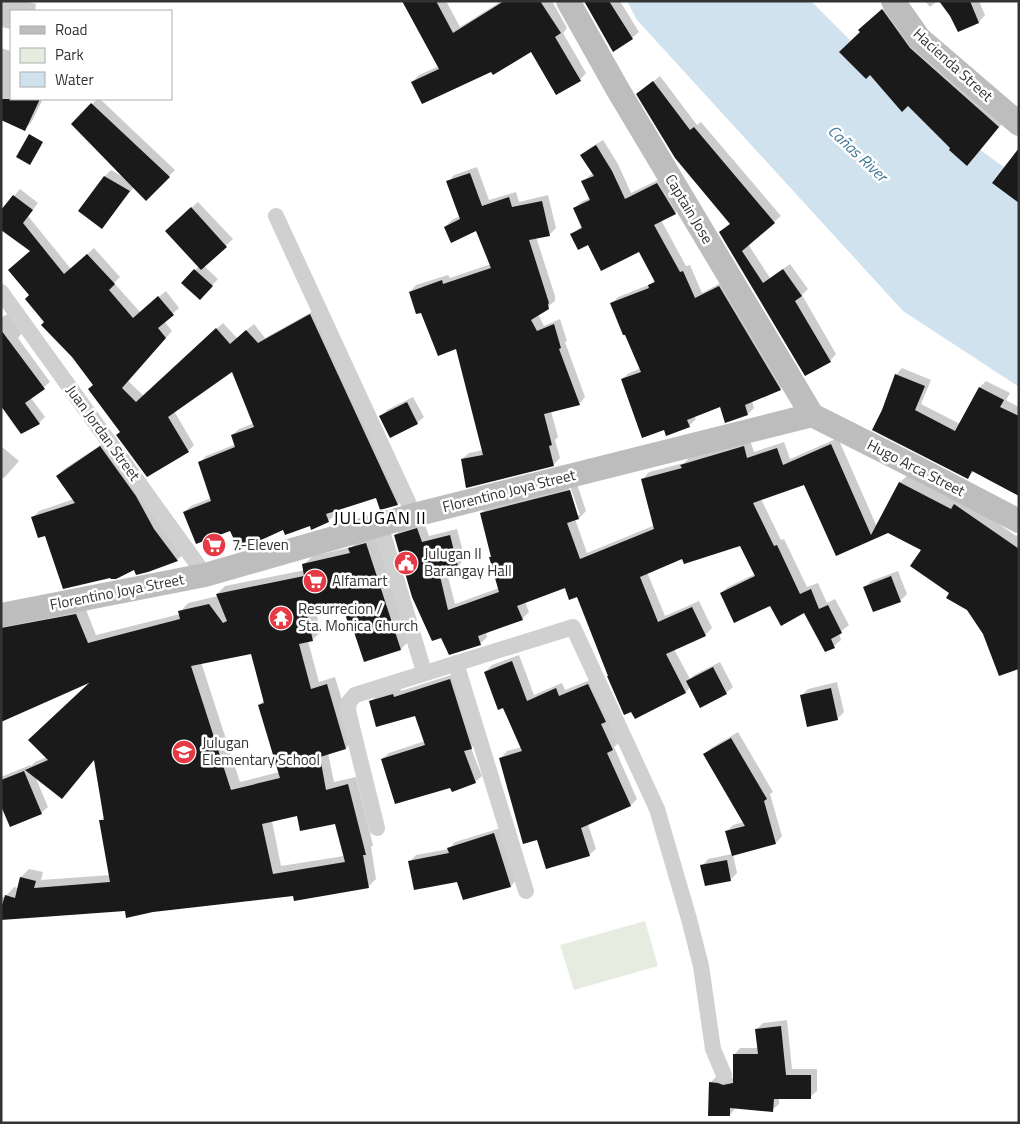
<svg xmlns="http://www.w3.org/2000/svg" width="1020" height="1124" font-family="'Titillium Web',sans-serif">
	<style>
		.green { fill: #e6ecdf }
		.water { fill: #cfe2ee }
		.shadow { fill: #0003; fill-rule: evenodd }
		.building { fill: #1a1a1a; fill-rule: evenodd }
		.lines { fill: none; stroke-linecap: round; stroke-linejoin: round }
		.street { stroke: #d0d0d0; stroke-width: 16 }
		.secondary { stroke: #bdbdbd; stroke-width: 24 }
		.labels { text-anchor: middle; stroke-width: 5; stroke-linejoin: round; paint-order: stroke }
		.street-label { font-size: 15px; fill: #333; stroke: #fff }
		.poi-label { font-size: 15px; fill: #333; stroke: #fff; text-anchor: start }
		.water-label { font-size: 16px; font-style: italic; fill: #3f7597; stroke: #fff }
		.quarter-label { font-size: 18px; letter-spacing: 1px; fill: #000; stroke: #fff }
	</style>
	<rect width="100%" height="100%" fill="#fff"/>
	<!-- green -->
	<path class="green" d="M645,921L658,966L574,990L560,945Z"/>
	<!-- water -->
	<path class="water" d="M627,1H811L906,96L1019,178V387L903,311L637,20Z"/>
	<!-- shadow -->
	<path class="shadow" d="M1,1H25L36,4L35,11H11V29L1,27Z
		M403,1H446L460,27L500,2L499,1H552L567,28L563,33L586,73L580,80L531,51L492,70L412,82L419,75L439,66Z
		M585,1H620L639,32L632,38Z
		M925,1H937L930,7Z
		M940,1H979L985,15L979,22L958,30L951,15Z
		M889,4L1005,120L974,158L952,148L862,32L867,24Z
		M1,48L11,51V99H43L31,123L24,129L1,118Z
		M660,76L697,125L701,122L781,216L748,244L770,278L790,264L808,289L802,295L836,354L830,361L805,375L720,232L731,223L638,94Z
		M97,99H100L175,170L146,199L134,187L102,227L105,176L111,170L123,177L73,124Z
		M603,140L618,164L631,193L664,177L682,206L675,213L661,220L686,266L690,265L702,293L726,280L787,382L780,389L752,401L754,408L748,414L721,405L694,416L696,419L689,426L665,429L622,379L629,373L641,368L611,304L618,297L651,284L655,279L640,251L588,243L571,235L582,226L575,208L581,202L590,198L583,181L593,173L582,156L588,149Z
		M477,167L489,200L516,192L519,202L548,195L556,228L549,235L536,237L555,296V301L538,314L544,326L560,319L567,341L565,342L585,397L579,404L551,411L558,437L555,440L560,458L554,464L462,459L469,453L483,450L457,347L422,311L410,292L416,285L448,275L450,278L491,264L477,230L445,227L452,220L460,216L448,182L454,175Z
		M20,189L38,203L28,216L71,269L94,248L120,277L114,283L140,312L166,291L179,308L164,321L172,331L128,381L144,396L223,323L237,338L254,324L265,338L317,309L404,498L398,504L381,509L377,496L333,510L335,515L328,521L284,528L230,529L184,512L191,506L211,498L199,463L206,456L236,444L232,435L239,429L254,423L233,370L174,411L194,445L188,451L121,432L94,385L46,322L32,251L1,212Z
		M198,202L233,239L204,266L218,279L206,292L183,283L199,266L173,225Z
		M9,313L23,332L18,338L50,382L31,398L45,417L39,423L1,404V318Z
		M902,368L931,380L921,404L960,424L980,387L986,381L1010,393L1006,400L1019,407V494L974,471L968,477L883,410L896,375Z
		M413,397L424,417L417,423L381,416L387,410Z
		M838,438L877,527L900,482L907,476L962,498L1016,536L1019,533V667L984,634L968,609L950,593L923,549L888,532L836,554L805,483L761,499L781,540L784,539L807,587L818,583L827,603L835,599L849,625L839,633L841,640L834,646L805,612L721,593L728,587L755,574L741,544L683,557L647,572L665,616L699,601L712,628L705,635L674,649L690,679L694,675L720,662L733,687L726,693L690,687L686,692L635,717L578,596L566,586L525,602L529,612L522,619L486,632L487,637L480,644L450,654L395,535L402,529L424,522L429,536L457,529L465,559L458,566L446,569L455,604L499,588L481,513L488,506L568,486L577,515H580L570,486L577,484L586,511L579,518L575,519L587,553L655,525L643,479L649,472L684,463L689,458L750,440L754,452L784,442L790,459Z
		M107,441L184,554L177,560L148,571L135,569L46,534L33,517L39,511L74,499L58,476L64,469Z
		M1,446L19,461L4,478L1,477Z
		M375,535L409,641L401,649L354,627L344,605L316,612L321,632L312,640L308,641L319,682L335,677L354,740L346,748L328,753L334,782L356,777L373,845L371,847L376,879L368,887L126,910L1,919V897H5L14,887L18,888L21,877L29,869L43,872L41,880L110,875L100,821L105,816L95,759L62,797L35,776L48,807L41,813L1,803V777L30,765L31,766L35,762L47,757L93,680L1,721V617L85,607L96,635L180,614V612L188,603L218,596L217,594L225,586L305,570L304,564L313,556L352,547L358,540ZM252,652L264,700L259,705L279,772L240,782L201,662ZM298,814L336,823L344,856L281,866L272,821Z
		M898,571L907,594L900,601L865,587L871,581Z
		M519,655L534,695L562,683L565,690L595,678L619,743L614,747L637,799L631,805L588,824L596,849L589,855L538,838L501,758L507,751L522,747L485,672L492,665Z
		M457,673L478,741L471,748L482,776L475,782L451,786L382,759L389,753L425,741L416,715L370,702L377,695L400,688L401,691Z
		M837,682L844,712L837,719L801,696L808,689Z
		M738,732L773,792L770,794L782,836L776,843L733,854L737,873L731,879L706,885L702,866L708,859L732,854L726,832L733,825L744,822L705,754L711,748Z
		M501,828L517,879L511,886L463,898L458,881L410,861L416,855L449,849L455,842Z
		M787,1020L792,1069H817V1091L810,1097L779,1098V1104L772,1110L736,1107L730,1115L710,1083L717,1076L734,1078V1055L740,1048H759L757,1029L763,1023Z"/>
	<!-- building -->
	<path class="building" d="M402,1H436L453,33L504,1H540L561,33L555,37L581,81L556,95L531,52L493,75L491,72L422,104L411,82L439,69Z
		M584,1H609L633,39L613,52Z
		M939,1H970L979,23L958,32L950,16Z
		M882,9L910,48L999,127L967,166L949,150L950,148L908,106L902,112L870,75L866,79L839,52L860,32L858,30Z
		M653,81L690,130L694,127L775,223L742,251L763,283L783,269L802,296L795,301L831,362L805,376L719,232L730,224L675,158L636,94Z
		M1,99H40L25,131L1,120Z
		M91,103L170,177L146,201L71,124Z
		M29,134L43,142L30,165L16,157Z
		M596,145L612,171L625,199L657,183L676,214L654,225L680,272L683,271L695,298L719,286L781,390L745,405L748,415L725,423L720,407L687,420L690,427L666,436L664,430L642,438L621,379L641,372L625,335H623L610,303L649,288L648,285L655,282L639,252L601,271L588,245L578,250L570,234L582,228L573,208L590,200L581,181L594,176L580,155Z
		M1019,148V203L992,183Z
		M470,173L482,206L509,197L512,207L542,201L550,236L529,240L549,303L548,304L549,309L531,320L537,331L554,324L561,348L559,349L580,405L544,414L552,445L549,446L554,466L466,488L461,459L483,455L456,349L438,356L421,313L416,314L409,292L442,280L443,284L491,268L476,231L451,243L444,227L460,219L446,181Z
		M104,176L130,191L102,229L78,211Z
		M13,195L33,210L23,223L64,274L87,254L115,284L109,290L133,318L158,296L174,315L158,328L166,338L122,388L136,402L216,328L230,344L246,330L258,343L310,314L398,505L380,510L376,498L326,514L329,522L311,530L310,526L285,535L283,530L239,550L230,531L196,544L183,512L211,501L198,462L235,447L231,435L254,427L232,372L168,417L189,452L147,477L116,435L120,432L88,389L93,385L72,357L41,325L44,322L25,299L29,295L8,270L30,251L1,230V210Z
		M191,207L227,247L201,270L165,231Z
		M194,269L213,286L200,300L181,283Z
		M1,330L45,389L25,403L40,424L21,434L1,406Z
		M895,374L925,386L915,410L955,431L979,387L1004,400L1000,407L1019,416V496L972,471L968,479L872,430L882,410Z
		M407,402L418,424L390,438L379,416Z
		M831,444L871,535L899,482L951,509L954,504L1019,549V669L999,676L983,634L967,610L946,598L949,593L910,566L921,550L888,533L836,556L804,485L753,503L774,546L777,545L800,594L811,589L819,609L828,605L842,633L831,639L835,648L825,652L804,613L781,626L770,606L734,623L720,593L755,576L740,546L684,564L682,559L640,577L658,622L692,607L706,636L666,654L686,693L635,719L631,712L624,715L607,676H608L577,597L569,600L565,588L517,606L523,620L478,636L481,645L449,655L441,638L432,641L412,597L394,535L417,528L422,542L450,535L458,567L439,572L448,610L499,592L489,557H491L480,513L570,490L579,519L567,523L580,559L654,529L641,479L682,468L680,465L744,446L747,458L777,448L783,465Z
		M100,446L136,496L154,529L178,561L148,572L136,575L134,570L116,579H111L110,578L63,589L45,536L38,538L31,517L75,503L56,476Z
		M366,543L401,650L364,662L353,629L350,630L343,607L307,616L313,641L299,644L311,689L327,684L346,749L320,757L326,790L348,784L366,855H363L369,888L294,901L293,896L153,912L126,918L125,911L1,920V909L5,895L15,898L20,877L36,881L34,888L110,882L99,820H104L94,760L62,799L25,770L48,760L28,740L89,683L1,722V628L76,614L88,643L180,619L178,611L209,604L223,623L227,621L216,594L304,576L302,564L350,553L348,548ZM251,654L264,703L258,705L280,778L231,790L191,666ZM297,816L300,831L335,824L345,862L273,874L262,824Z
		M891,576L901,602L873,612L863,587Z
		M512,661L527,701L556,688L559,696L588,684L606,722L601,724L613,750L607,753L631,806L581,828L590,856L546,869L537,840L523,844L499,758L522,751L503,708L498,710L484,672Z
		M713,667L727,694L700,708L686,681Z
		M450,679L472,749L464,751L476,783L452,792L450,788L395,804L381,759L425,745L415,716L376,727L369,701L393,694L394,697Z
		M831,688L838,720L807,727L800,695Z
		M731,738L767,799L764,801L776,844L732,856L725,831L745,826L703,754Z
		M24,771L42,814L10,827L1,806V780Z
		M494,833L511,887L463,900L457,882L414,890L408,861L449,853L447,848Z
		M727,860L731,881L705,886L700,865Z
		M781,1026L786,1075H811V1099H774L773,1112L730,1108V1116H708L709,1082L718,1083L723,1085L733,1083V1054H758L755,1029Z"/>
	<g class="lines">
		<!-- street -->
		<path class="street" d="M276,216L414,515
			M1,292L205,575
			M380,524L424,672
			M456,663L526,891
			M377,828L348,711L349,702L355,695L573,627L657,809L689,919L701,966L713,1049L724,1075"/>
		<!-- secondary -->
		<path class="secondary" d="M568,1L618,90L812,415
			M893,1L919,38L1019,124
			M812,415L923,471L1019,521
			M1,615L205,575L414,515L812,415"/>
	</g>
	<!-- icons -->
	<defs>
		<g id="supermarket-disc" transform="scale(1.25)"><circle r="9.5" fill="#e63946" stroke="#fff"/><path d="M-6-5.5h2.5l.6 2H6L4.5 2H-2.5L-4.4-4H-6ZM-1.5 3.2a1.3 1.3 0 1 0 .1 0ZM3 3.2a1.3 1.3 0 1 0 .1 0Z" fill="#fff"/></g>
		<g id="civic-disc" transform="scale(1.25)"><circle r="9.5" fill="#e63946" stroke="#fff"/><path d="M-.6-6.5H3V-4.5H.6V-3L4-1V1h2V6H-6V1h2V-1L-.6-3ZM-1.2 2.5V6h2.4V2.5Z" fill="#fff"/></g>
		<g id="temple-disc" transform="scale(1.25)"><circle r="9.5" fill="#e63946" stroke="#fff"/><path d="M0-6L5-2H3V0L6.5 2.5H4V6H1.5V3h-3V6H-4V2.5H-6.5L-3 0V-2H-5Z" fill="#fff"/></g>
		<g id="school-disc" transform="scale(1.25)"><circle r="9.5" fill="#e63946" stroke="#fff"/><path d="M0-5L7-2L0 1L-7-2ZM-4 1L0 2.5L4 1V4Q0 6-4 4Z" fill="#fff"/></g>
	</defs>
	<g fill-rule="evenodd">
		<use href="#supermarket-disc" x="214" y="545"/>
		<use href="#civic-disc" x="406" y="563"/>
		<use href="#supermarket-disc" x="315" y="581"/>
		<use href="#temple-disc" x="281" y="618"/>
		<use href="#school-disc" x="184" y="752"/>
	</g>
	<g class="labels">
		<!-- street labels -->
		<g class="street-label">
			<text transform="translate(953 65) rotate(42)" y="5">Hacienda Street</text>
			<text transform="translate(689 209) rotate(59)" y="5">Captain Jose</text>
			<text transform="translate(103 433) rotate(54)" y="5">Juan Jordan Street</text>
			<text transform="translate(916 468) rotate(27)" y="5">Hugo Arca Street</text>
			<text transform="translate(509 491) rotate(-14)" y="5">Florentino Joya Street</text>
			<text transform="translate(117 592) rotate(-11)" y="5">Florentino Joya Street</text>
		</g>
		<!-- poi labels -->
		<g class="poi-label">
			<text x="232" y="550">7-Eleven</text>
			<text x="424" y="559">Julugan II<tspan x="424" dy="17">Barangay Hall</tspan></text>
			<text x="332" y="586">Alfamart</text>
			<text x="298" y="614">Resurrecion /<tspan x="298" dy="17">Sta. Monica Church</tspan></text>
			<text x="202" y="748">Julugan<tspan x="202" dy="17">Elementary School</tspan></text>
		</g>
		<!-- water labels -->
		<g class="water-label">
			<text transform="translate(858 153) rotate(43)" y="6">Cañas River</text>
		</g>
		<!-- quarter labels -->
		<g class="quarter-label">
			<text x="380" y="524">JULUGAN II</text>
		</g>
	</g>
	<!-- border -->
	<rect width="1020" height="1124" fill="none" stroke="#333333" stroke-width="5"/>
	<!-- legend -->
	<rect x="10" y="10" width="162" height="90" fill="#ffffff" stroke="#adadad"/>
	<rect x="20" y="26" width="25" height="8" fill="#bdbdbd" stroke="#adadad"/>
	<text x="55" y="35" font-size="15" fill="#333333">Road</text>
	<rect x="20" y="48" width="25" height="15" fill="#e6ecdf" stroke="#adadad"/>
	<text x="55" y="60" font-size="15" fill="#333333">Park</text>
	<rect x="20" y="72" width="25" height="15" fill="#cfe2ee" stroke="#adadad"/>
	<text x="55" y="85" font-size="15" fill="#333333">Water</text>
</svg>
